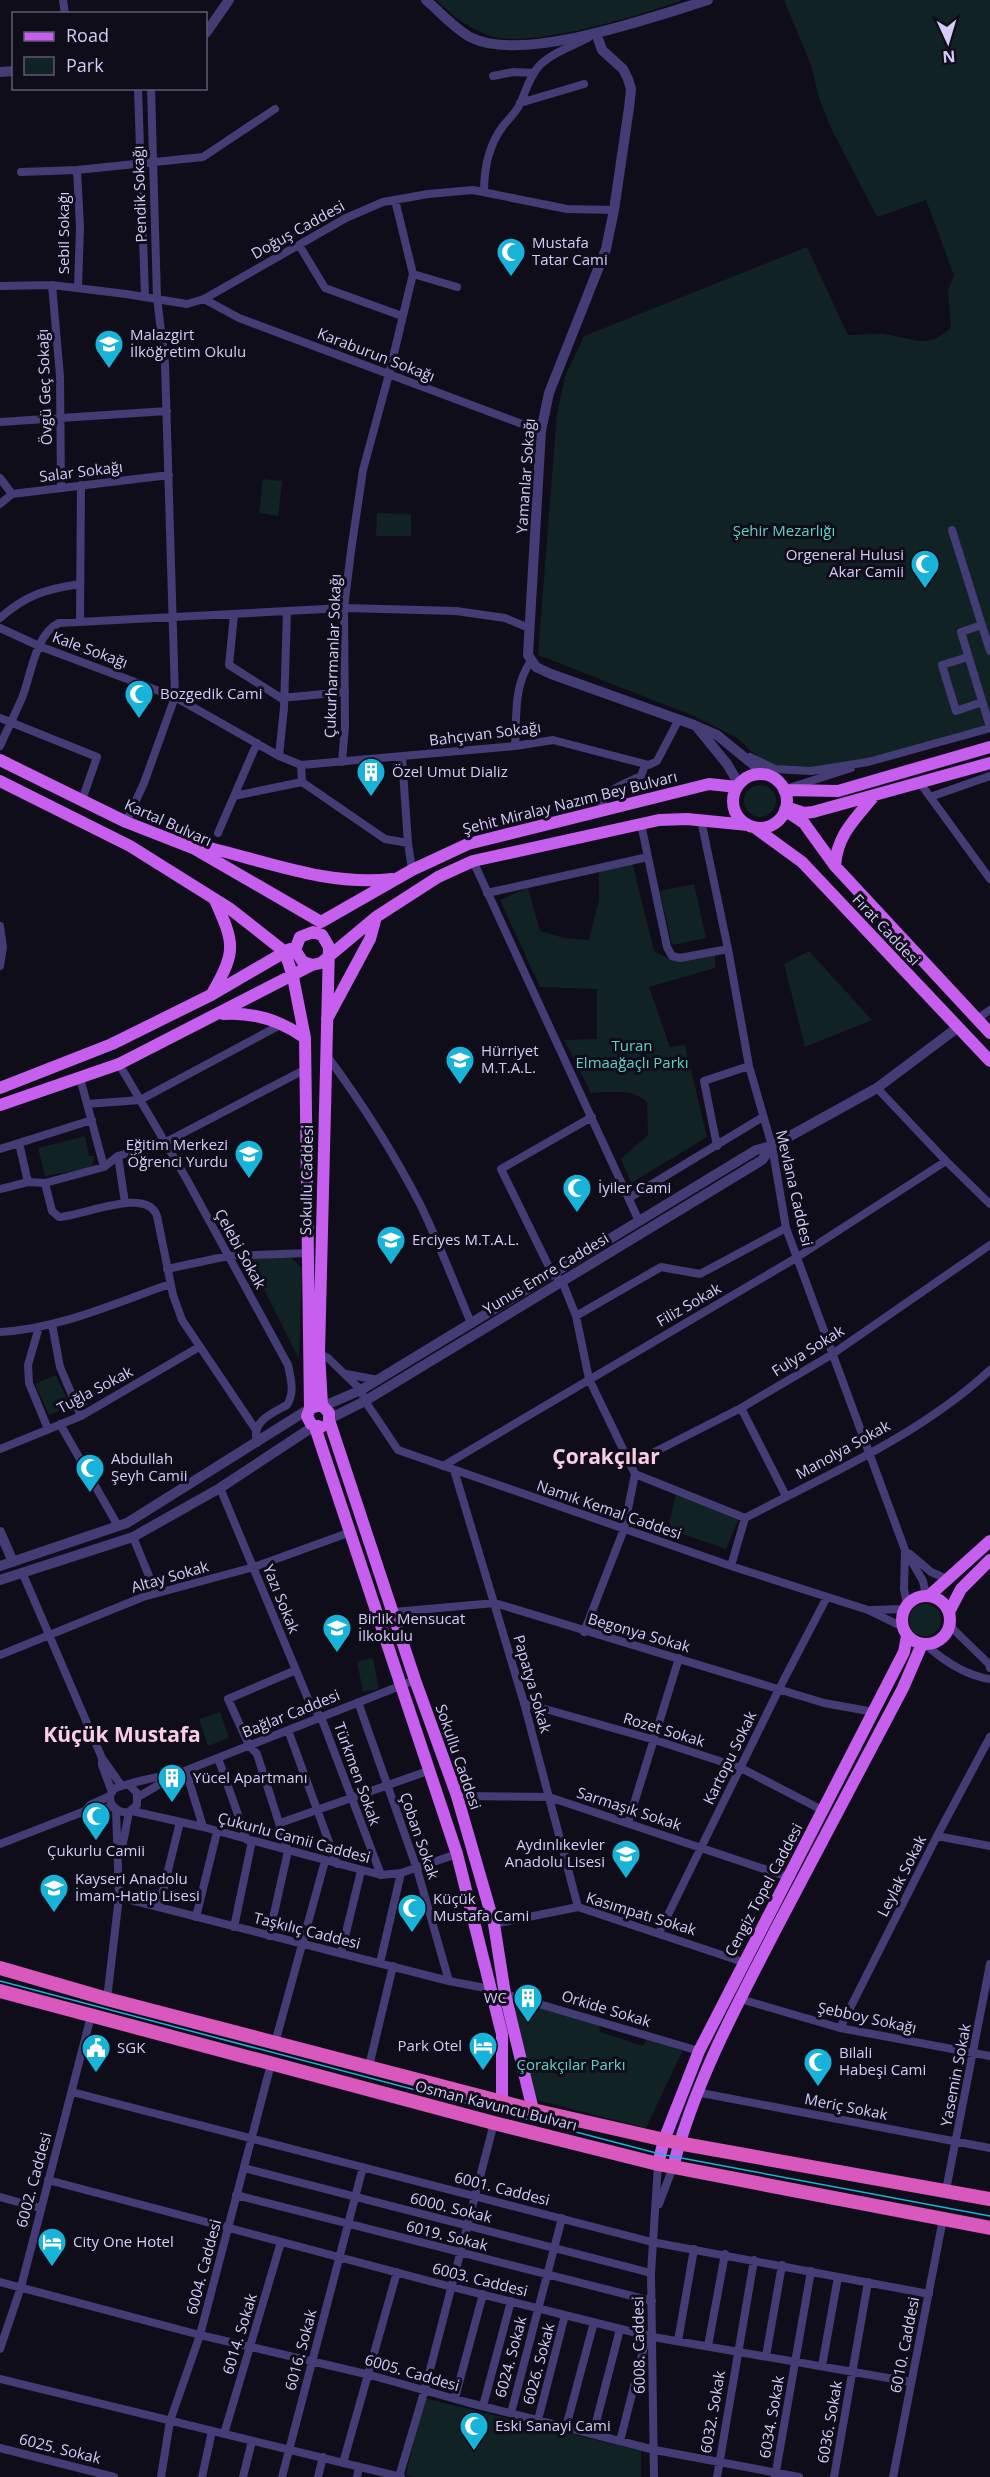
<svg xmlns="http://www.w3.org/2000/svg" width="990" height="2477" font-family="'Open Sans',sans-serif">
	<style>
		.green { fill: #102223 }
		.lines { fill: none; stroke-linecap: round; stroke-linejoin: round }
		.minor { stroke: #443c74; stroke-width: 8 }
		.tertiary { stroke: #443c74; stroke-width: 10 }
		.primary { stroke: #c65eee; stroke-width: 12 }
		.trunk { stroke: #d958be; stroke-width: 14 }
		.tram { stroke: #18b3d9; stroke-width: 1.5 }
		.labels { text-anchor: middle; stroke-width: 6; stroke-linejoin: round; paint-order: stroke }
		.street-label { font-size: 15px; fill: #d5cbf9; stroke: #100d1a }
		.poi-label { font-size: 15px; fill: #d5cbf9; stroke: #100d1a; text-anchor: start }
		.park-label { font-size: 15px; fill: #61d0bf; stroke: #100d1a }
		.district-label { font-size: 21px; font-weight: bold; fill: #facde5; stroke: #100d1a }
	</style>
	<rect width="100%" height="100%" fill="#100d1a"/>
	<!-- green -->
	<path class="green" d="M436,0H683C641,15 531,49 490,36C469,29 452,15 436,0Z
		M784,0H990V727L825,770L796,773L760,759L736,737L694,716L538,655L557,413L566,374L584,336L807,247L848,335C863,335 881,332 895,336C918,341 932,347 951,327L948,290L954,275L926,200L877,217L831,128L819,98L811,65Z
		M263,479L282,481L278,516L259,513Z
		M377,513L411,514V536H376Z
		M744 801a16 16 0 1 1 32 0a16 16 0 1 1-32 0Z
		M631,858L654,951L670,959L715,951V968L649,987L670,1047L685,1045L707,1137L631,1183L621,1159L648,1135L647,1102C633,1088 609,1092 591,1093L564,1040L597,1039V989L540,987L500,900L528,888L540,931L564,938L589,940L599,900V870Z
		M694,884L706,938L672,945L660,891Z
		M809,951L872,1020L805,1047L784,964Z
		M85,1136L89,1156H95L91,1168L45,1176L38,1148Z
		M291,1257L302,1269L299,1359L249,1259Z
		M56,1375L70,1406L49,1415L35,1384Z
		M676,1493L739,1518L726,1549L668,1529Z
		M909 1620a16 16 0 1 1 32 0a16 16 0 1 1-32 0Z
		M373,1658L379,1689L363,1692L357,1661Z
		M220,1712L229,1738L208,1746L199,1719Z
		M524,2003L599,2025L600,2032L643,2046L647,2039L679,2048L682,2052L646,2128L537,2100L512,2015L515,2007Z
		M424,2398L641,2451V2477H415L406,2475Z"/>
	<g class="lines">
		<!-- minor -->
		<path class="minor" d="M63,0L65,14
			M493,76L513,72L534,73
			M138,88L145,297
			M520,103L584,84
			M21,172L77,170
			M484,192C484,168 488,146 503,126C509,119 516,112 520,104C526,91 529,77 539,66C552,53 572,46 588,38
			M299,245L325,288L402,316
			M413,274L457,287
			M52,285L60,376L61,488
			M0,286L52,285L126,294L187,304L204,299L346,218L383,202L428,194L473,190L567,209L614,210
			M78,288L80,227L77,170L203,157L275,109
			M204,299L239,318L541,431
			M0,422L167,411
			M0,478L12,494
			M0,504L12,494L169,475
			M952,530L990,651
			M234,615L229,665L281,698L345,692
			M0,618C26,595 46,589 80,584
			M80,622L81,485
			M982,625L961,632L990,727
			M0,628L39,646L175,697L279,756L301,765L302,782L385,839L408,843
			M968,657L942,665L956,711L982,702
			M0,718L97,757L82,800
			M0,746C7,730 15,714 22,698C31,676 35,634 59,623L344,608L456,611L505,618L529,628
			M515,746C517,717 513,686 531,661
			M279,756L284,708L287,611
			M402,757L408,843L412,870
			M750,757L775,769L811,771L868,762L990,728
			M342,762L345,726L344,608L351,551L363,470L389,374L413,274L395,200
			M301,765L515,746L553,740L649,765L657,761L679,719
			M920,783L990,879
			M789,788L851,768
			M234,796L257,743
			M930,797L990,776
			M602,810C600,790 627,783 641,776L645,765
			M701,820L728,949L749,1066L772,1146L786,1228L905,1550L923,1581L926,1595
			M126,822L144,783L175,697L165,364L157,298L151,88
			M641,824L667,947L672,956L680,958L728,949
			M218,833L234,796L302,782
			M473,861L639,1221
			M487,893L648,857
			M0,926L3,947L0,966
			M977,1019L990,1010
			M327,1056C362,1103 393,1152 420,1204C439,1243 454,1283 471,1323
			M119,1064L186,1178L288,1365C291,1380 295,1392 287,1405C271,1414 251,1421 257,1443
			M80,1078L104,1167
			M877,1088L946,1161L990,1204
			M87,1104L140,1100L282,1024
			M19,1143L28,1182
			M717,1146L704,1081L749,1066
			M0,1149L92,1120
			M118,1156L125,1203
			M45,1183L52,1211L59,1217C83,1216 147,1186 157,1216L173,1295L182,1320L256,1430
			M0,1189L28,1182L45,1183L104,1167L118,1156L164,1143L306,1069
			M629,1198L763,1117
			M167,1269L228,1256L308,1253
			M576,1316L661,1267L700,1274L786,1228
			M52,1324L60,1367L81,1416
			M39,1327L28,1365L29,1383L48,1429
			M0,1332C59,1329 115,1303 170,1284
			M319,1353L328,1358L361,1390L365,1401L398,1450L731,1566L868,1610L903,1627
			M346,1374L378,1380
			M741,1408L786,1496
			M60,1424L118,1526
			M0,1449L81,1416L199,1347
			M631,1464L741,1408L831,1355L990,1245
			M443,1466L796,1258L946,1161
			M454,1470L524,1703L578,1907
			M635,1474L745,1518
			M220,1488L311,1706L321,1717L381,1875
			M133,1537L156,1593
			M905,1551L904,1589L907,1604
			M910,1554L931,1572L947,1579
			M731,1566L745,1518C829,1474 920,1435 990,1370
			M22,1572L102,1758L121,1785
			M871,1610L904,1609
			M394,1612L495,1603L824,1703L874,1712
			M949,1625L989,1664L990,1668
			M584,1632L624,1529L635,1474L589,1379L576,1316L562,1281L552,1273L501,1169L592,1117
			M926,1645C943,1660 967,1676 990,1679
			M0,1655L143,1597L254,1567L351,1532
			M358,1702L417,1869L449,1981
			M524,1703L655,1740L741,1768L824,1811
			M288,1730L337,1864
			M218,1758L247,1840
			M102,1759V1765L112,1792
			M186,1771L203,1827
			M129,1785L137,1793V1805L129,1812C117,1814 103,1801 114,1789C116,1786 171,1773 177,1774
			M457,1796L549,1797L788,1877
			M138,1797L177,1774L415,1680
			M85,1811L113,1807
			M132,1811L203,1827L381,1875L401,1873L457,1854
			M280,1823L428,1771
			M628,1823L679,1658
			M937,1836L990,1846
			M0,1844L85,1811L90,1805L110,1796
			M119,1852L123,1843L129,1812
			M119,1897L449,1981L490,1989
			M159,1907L180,1822
			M196,1917L217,1832
			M494,1924L578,1907L743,1962
			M234,1927L252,1841
			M659,1933L779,1689L827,1597
			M269,1936L288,1851L257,1754L249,1745L228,1699L296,1670
			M341,1953L361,1871
			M380,1963L401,1873
			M505,1994L699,2051
			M107,1999L119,1897L116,1810
			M740,1999L840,2028L990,2056
			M840,2028L937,1836L990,1737
			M275,2043L325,1861
			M369,2066L393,1966
			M72,2092L652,2242L929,2294
			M696,2092L990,2148
			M244,2168L651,2273
			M48,2180L452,2287L653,2337L911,2382
			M946,2190L990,1964
			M236,2195L652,2301
			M0,2197L40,2208
			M659,2204L673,2167
			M0,2282L200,2335L370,2375L466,2402L655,2450L799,2477
			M678,2341L694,2249
			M708,2346L725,2254
			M0,2349L21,2287L91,2016
			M766,2356L782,2265
			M822,2366L838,2277
			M0,2379L401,2477
			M455,2398L483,2294
			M483,2406L511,2301
			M511,2413L562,2218
			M538,2420L565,2315
			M566,2427L594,2322
			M224,2434L281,2242
			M593,2434L620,2329
			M620,2441L647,2335
			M0,2448L114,2477
			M343,2463L397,2272
			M161,2477L170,2421L200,2335L271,2064
			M202,2477L212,2431
			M243,2477L252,2441
			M282,2477L363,2167
			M318,2477L323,2457
			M357,2477L359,2467
			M399,2477L425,2389L494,2123
			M654,2477L651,2273L658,2164
			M717,2477L754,2260
			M775,2477L811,2271
			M834,2477L868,2282
			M893,2477L943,2219"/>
		<!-- tertiary -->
		<path class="tertiary" d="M426,0C439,11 457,31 472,38C524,63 653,17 708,0
			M206,33L229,0
			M596,33L602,50L623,69L628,79L631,89L629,108L614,210L606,249L549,393L541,431L528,655L536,667L551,674L694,725L717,735L766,775
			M0,72L14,71
			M697,727L727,764L739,784
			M324,1406L361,1390L756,1150L772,1146L877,1088L957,1028
			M329,1419L365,1401L762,1160L772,1146
			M0,1532L13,1562
			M0,1566L127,1523L309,1409
			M0,1580L133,1537L220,1488L314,1426"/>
		<!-- primary -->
		<path class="primary" d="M0,760L126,822L195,849L321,922
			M733 801a27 27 0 1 1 54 0a27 27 0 1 1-54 0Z
			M0,781L130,846L229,908L285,952
			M784,790L838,791L990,747
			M789,808L804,813L813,812L990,763
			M785,810L804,823L835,866L990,1033
			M754,827L802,862L990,1061
			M195,849L210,848C271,863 329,886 392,879
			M835,866C837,835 855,819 874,796
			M321,922L412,870L468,844L709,784L737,787
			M285,952L293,977L305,1038L310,1408L307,1416L311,1424L321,1427
			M312,965L303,962L295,950L300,937L313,932L322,935L329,947L319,1353L322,1405
			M213,992C237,950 234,943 215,900
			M223,1014C253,1012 280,1020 305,1038
			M327,1019L370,939L376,917
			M0,1088L112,1044L211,995L290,949
			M0,1105L119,1064L312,965L321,963L376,917L438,877L462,866L473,861L659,820L687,819L748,825
			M310,1408L322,1405L329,1413V1420L415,1680L457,1796L494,1924L505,1994L533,2110
			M315,1427L457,1854L502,2034V2102
			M930,1595L990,1541
			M902 1620a24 24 0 1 1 48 0a24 24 0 1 1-48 0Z
			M949,1612L961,1589L990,1560
			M658,2164L664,2140L699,2051L904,1652L907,1636
			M673,2167C695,2081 738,2003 778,1925C820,1846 862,1767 903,1688L922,1644"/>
		<!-- trunk -->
		<path class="trunk" d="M0,1968L107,1999L533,2110L678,2143L990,2199
			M0,1991L494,2123L658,2164L990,2228"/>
		<!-- tram -->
		<path class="tram" d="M0,1981L660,2154L990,2216"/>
	</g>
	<!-- icons -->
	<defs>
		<g id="mosque-pin" transform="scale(1.5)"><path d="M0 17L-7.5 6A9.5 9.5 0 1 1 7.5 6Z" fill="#18b3d9" stroke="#100d1a"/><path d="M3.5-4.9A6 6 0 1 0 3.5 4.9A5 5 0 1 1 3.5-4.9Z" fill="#fff"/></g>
		<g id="school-pin" transform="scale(1.5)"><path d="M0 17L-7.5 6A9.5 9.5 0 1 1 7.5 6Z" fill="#18b3d9" stroke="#100d1a"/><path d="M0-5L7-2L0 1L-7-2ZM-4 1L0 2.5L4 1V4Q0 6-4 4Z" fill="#fff"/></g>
		<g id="building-pin" transform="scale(1.5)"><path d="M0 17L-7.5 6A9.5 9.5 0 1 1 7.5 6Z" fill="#18b3d9" stroke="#100d1a"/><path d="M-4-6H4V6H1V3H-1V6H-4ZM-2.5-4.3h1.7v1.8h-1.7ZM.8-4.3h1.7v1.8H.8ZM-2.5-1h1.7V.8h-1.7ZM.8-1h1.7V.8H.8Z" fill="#fff"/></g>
		<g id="hotel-pin" transform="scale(1.5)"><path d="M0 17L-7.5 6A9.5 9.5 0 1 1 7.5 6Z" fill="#18b3d9" stroke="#100d1a"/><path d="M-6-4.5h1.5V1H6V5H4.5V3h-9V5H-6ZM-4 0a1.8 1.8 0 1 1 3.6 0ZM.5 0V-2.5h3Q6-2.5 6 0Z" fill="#fff"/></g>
		<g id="civic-pin" transform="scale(1.5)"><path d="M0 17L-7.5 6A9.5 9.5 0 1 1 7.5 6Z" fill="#18b3d9" stroke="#100d1a"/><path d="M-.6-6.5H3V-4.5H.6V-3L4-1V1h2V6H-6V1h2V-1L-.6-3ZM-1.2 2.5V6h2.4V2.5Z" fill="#fff"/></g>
	</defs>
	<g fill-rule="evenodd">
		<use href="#mosque-pin" x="511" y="252"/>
		<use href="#school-pin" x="109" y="344"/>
		<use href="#mosque-pin" x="925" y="564"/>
		<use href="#mosque-pin" x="139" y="694"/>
		<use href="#building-pin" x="371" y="772"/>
		<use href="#school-pin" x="460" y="1060"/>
		<use href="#school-pin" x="249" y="1154"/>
		<use href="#mosque-pin" x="577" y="1188"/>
		<use href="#school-pin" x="391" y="1240"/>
		<use href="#mosque-pin" x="90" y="1468"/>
		<use href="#school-pin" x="337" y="1628"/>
		<use href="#building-pin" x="172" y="1778"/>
		<use href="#mosque-pin" x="96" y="1816"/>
		<use href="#school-pin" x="626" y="1854"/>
		<use href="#school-pin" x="54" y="1888"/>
		<use href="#mosque-pin" x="412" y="1908"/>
		<use href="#building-pin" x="528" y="1998"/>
		<use href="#hotel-pin" x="483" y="2046"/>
		<use href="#civic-pin" x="96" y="2048"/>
		<use href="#mosque-pin" x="818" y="2062"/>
		<use href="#hotel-pin" x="52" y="2242"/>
		<use href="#mosque-pin" x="474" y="2426"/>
	</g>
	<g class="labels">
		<!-- street labels -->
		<g class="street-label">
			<text transform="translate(140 194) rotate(-92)" y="5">Pendik Sokağı</text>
			<text transform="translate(298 230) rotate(-29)" y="5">Doğuş Caddesi</text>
			<text transform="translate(64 233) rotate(-90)" y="5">Sebil Sokağı</text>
			<text transform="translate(376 355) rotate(21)" y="5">Karaburun Sokağı</text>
			<text transform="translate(45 387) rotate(-92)" y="5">Övgü Geç Sokağı</text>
			<text transform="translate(81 472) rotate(-7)" y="5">Salar Sokağı</text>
			<text transform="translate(526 476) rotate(-86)" y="5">Yamanlar Sokağı</text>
			<text transform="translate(90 650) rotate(20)" y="5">Kale Sokağı</text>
			<text transform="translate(333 656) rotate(-88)" y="5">Çukurharmanlar Sokağı</text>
			<text transform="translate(485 734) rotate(-7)" y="5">Bahçıvan Sokağı</text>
			<text transform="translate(570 803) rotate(-14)" y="5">Şehit Miralay Nazım Bey Bulvarı</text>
			<text transform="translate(168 823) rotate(24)" y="5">Kartal Bulvarı</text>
			<text transform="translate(886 930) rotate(47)" y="5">Fırat Caddesi</text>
			<text transform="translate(307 1180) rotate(-89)" y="5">Sokullu Caddesi</text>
			<text transform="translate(794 1188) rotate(77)" y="5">Mevlana Caddesi</text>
			<text transform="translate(240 1249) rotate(61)" y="5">Çelebi Sokak</text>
			<text transform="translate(546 1274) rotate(-31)" y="5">Yunus Emre Caddesi</text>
			<text transform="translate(689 1305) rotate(-30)" y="5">Filiz Sokak</text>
			<text transform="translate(808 1351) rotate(-32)" y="5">Fulya Sokak</text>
			<text transform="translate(95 1390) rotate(-28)" y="5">Tuğla Sokak</text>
			<text transform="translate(843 1450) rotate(-29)" y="5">Manolya Sokak</text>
			<text transform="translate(609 1510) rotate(19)" y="5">Namık Kemal Caddesi</text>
			<text transform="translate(170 1577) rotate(-16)" y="5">Altay Sokak</text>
			<text transform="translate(281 1599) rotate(68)" y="5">Yazı Sokak</text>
			<text transform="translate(639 1633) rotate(16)" y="5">Begonya Sokak</text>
			<text transform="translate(532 1684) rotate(74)" y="5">Papatya Sokak</text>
			<text transform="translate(291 1714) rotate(-22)" y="5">Bağlar Caddesi</text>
			<text transform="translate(664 1730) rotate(17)" y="5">Rozet Sokak</text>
			<text transform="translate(458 1757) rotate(71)" y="5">Sokullu Caddesi</text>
			<text transform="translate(730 1758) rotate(-64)" y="5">Kartopu Sokak</text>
			<text transform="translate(357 1774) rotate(70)" y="5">Türkmen Sokak</text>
			<text transform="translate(629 1809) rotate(18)" y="5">Sarmaşık Sokak</text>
			<text transform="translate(419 1836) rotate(71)" y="5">Çoban Sokak</text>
			<text transform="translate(294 1838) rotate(15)" y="5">Çukurlu Camii Caddesi</text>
			<text transform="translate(902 1876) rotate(-63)" y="5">Leylak Sokak</text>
			<text transform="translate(764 1890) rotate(-62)" y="5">Cengiz Topel Caddesi</text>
			<text transform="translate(641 1914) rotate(17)" y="5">Kasımpatı Sokak</text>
			<text transform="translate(307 1931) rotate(14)" y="5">Taşkılıç Caddesi</text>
			<text transform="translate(606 2009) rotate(17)" y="5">Orkide Sokak</text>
			<text transform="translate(867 2018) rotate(12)" y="5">Şebboy Sokağı</text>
			<text transform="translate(956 2075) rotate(-79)" y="5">Yasemin Sokak</text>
			<text transform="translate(496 2106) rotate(14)" y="5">Osman Kavuncu Bulvarı</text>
			<text transform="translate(846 2107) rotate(11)" y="5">Meriç Sokak</text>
			<text transform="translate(34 2180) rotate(-75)" y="5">6002. Caddesi</text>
			<text transform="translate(502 2189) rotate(14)" y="5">6001. Caddesi</text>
			<text transform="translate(451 2208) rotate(14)" y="5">6000. Sokak</text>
			<text transform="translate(447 2236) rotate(14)" y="5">6019. Sokak</text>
			<text transform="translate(204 2267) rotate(-75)" y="5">6004. Caddesi</text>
			<text transform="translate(480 2280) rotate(14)" y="5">6003. Caddesi</text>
			<text transform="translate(240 2334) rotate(-73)" y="5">6014. Sokak</text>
			<text transform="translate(639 2345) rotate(-91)" y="5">6008. Caddesi</text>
			<text transform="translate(905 2345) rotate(-79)" y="5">6010. Caddesi</text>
			<text transform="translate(301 2350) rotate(-75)" y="5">6016. Sokak</text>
			<text transform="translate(511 2357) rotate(-75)" y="5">6024. Sokak</text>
			<text transform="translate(539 2364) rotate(-75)" y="5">6026. Sokak</text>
			<text transform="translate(412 2373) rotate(16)" y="5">6005. Caddesi</text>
			<text transform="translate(713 2412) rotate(-80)" y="5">6032. Sokak</text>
			<text transform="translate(772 2417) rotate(-80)" y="5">6034. Sokak</text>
			<text transform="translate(830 2422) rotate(-80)" y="5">6036. Sokak</text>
			<text transform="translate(60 2449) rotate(14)" y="5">6025. Sokak</text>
		</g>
		<!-- poi labels -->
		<g class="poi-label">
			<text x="532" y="248">Mustafa<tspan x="532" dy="17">Tatar Cami</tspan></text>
			<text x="130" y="340">Malazgirt<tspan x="130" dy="17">İlköğretim Okulu</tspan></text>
			<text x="904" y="560" text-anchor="end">Orgeneral Hulusi<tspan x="904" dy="17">Akar Camii</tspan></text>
			<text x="160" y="699">Bozgedik Cami</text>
			<text x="392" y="777">Özel Umut Dializ</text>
			<text x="481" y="1056">Hürriyet<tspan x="481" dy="17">M.T.A.L.</tspan></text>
			<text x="228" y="1150" text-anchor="end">Eğitim Merkezi<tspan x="228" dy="17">Öğrenci Yurdu</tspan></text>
			<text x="598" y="1193">İyiler Cami</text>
			<text x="412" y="1245">Erciyes M.T.A.L.</text>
			<text x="111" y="1464">Abdullah<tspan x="111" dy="17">Şeyh Camii</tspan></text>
			<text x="358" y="1624">Birlik Mensucat<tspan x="358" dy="17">İlkokulu</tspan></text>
			<text x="193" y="1783">Yücel Apartmanı</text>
			<text x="605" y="1850" text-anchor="end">Aydınlıkevler<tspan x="605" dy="17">Anadolu Lisesi</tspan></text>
			<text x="96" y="1856" text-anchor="middle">Çukurlu Camii</text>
			<text x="75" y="1884">Kayseri Anadolu<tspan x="75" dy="17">İmam-Hatip Lisesi</tspan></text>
			<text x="433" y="1904">Küçük<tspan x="433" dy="17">Mustafa Cami</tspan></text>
			<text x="507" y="2003" text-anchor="end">WC</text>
			<text x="462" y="2051" text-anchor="end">Park Otel</text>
			<text x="117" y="2053">SGK</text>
			<text x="839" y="2058">Bilali<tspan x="839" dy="17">Habeşi Cami</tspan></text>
			<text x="73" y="2247">City One Hotel</text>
			<text x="495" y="2431">Eski Sanayi Cami</text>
		</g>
		<!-- park labels -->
		<g class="park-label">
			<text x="784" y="536">Şehir Mezarlığı</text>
			<text x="632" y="1051">Turan<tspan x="632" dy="17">Elmaağaçlı Parkı</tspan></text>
			<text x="571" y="2070">Çorakçılar Parkı</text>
		</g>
		<!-- district labels -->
		<g class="district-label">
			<text x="606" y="1464">Çorakçılar</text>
			<text x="122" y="1742">Küçük Mustafa</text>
		</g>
	</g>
	<!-- legend -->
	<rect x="12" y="12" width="195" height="78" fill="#100d1a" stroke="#5f5973" stroke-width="1.5"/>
	<rect x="24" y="32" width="30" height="9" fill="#c65eee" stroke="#5f5973" stroke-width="1.5"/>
	<text x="66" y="42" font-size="18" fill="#d5cbf9">Road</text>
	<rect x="24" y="57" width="30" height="18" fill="#102223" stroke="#5f5973" stroke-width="1.5"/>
	<text x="66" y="72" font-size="18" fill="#d5cbf9">Park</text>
	<!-- north arrow -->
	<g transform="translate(948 42) rotate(176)" stroke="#100d1a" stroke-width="4.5" paint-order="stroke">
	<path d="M0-4.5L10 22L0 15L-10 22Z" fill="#d5cbf9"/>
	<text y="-9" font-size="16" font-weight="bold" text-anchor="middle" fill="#d5cbf9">N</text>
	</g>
</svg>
